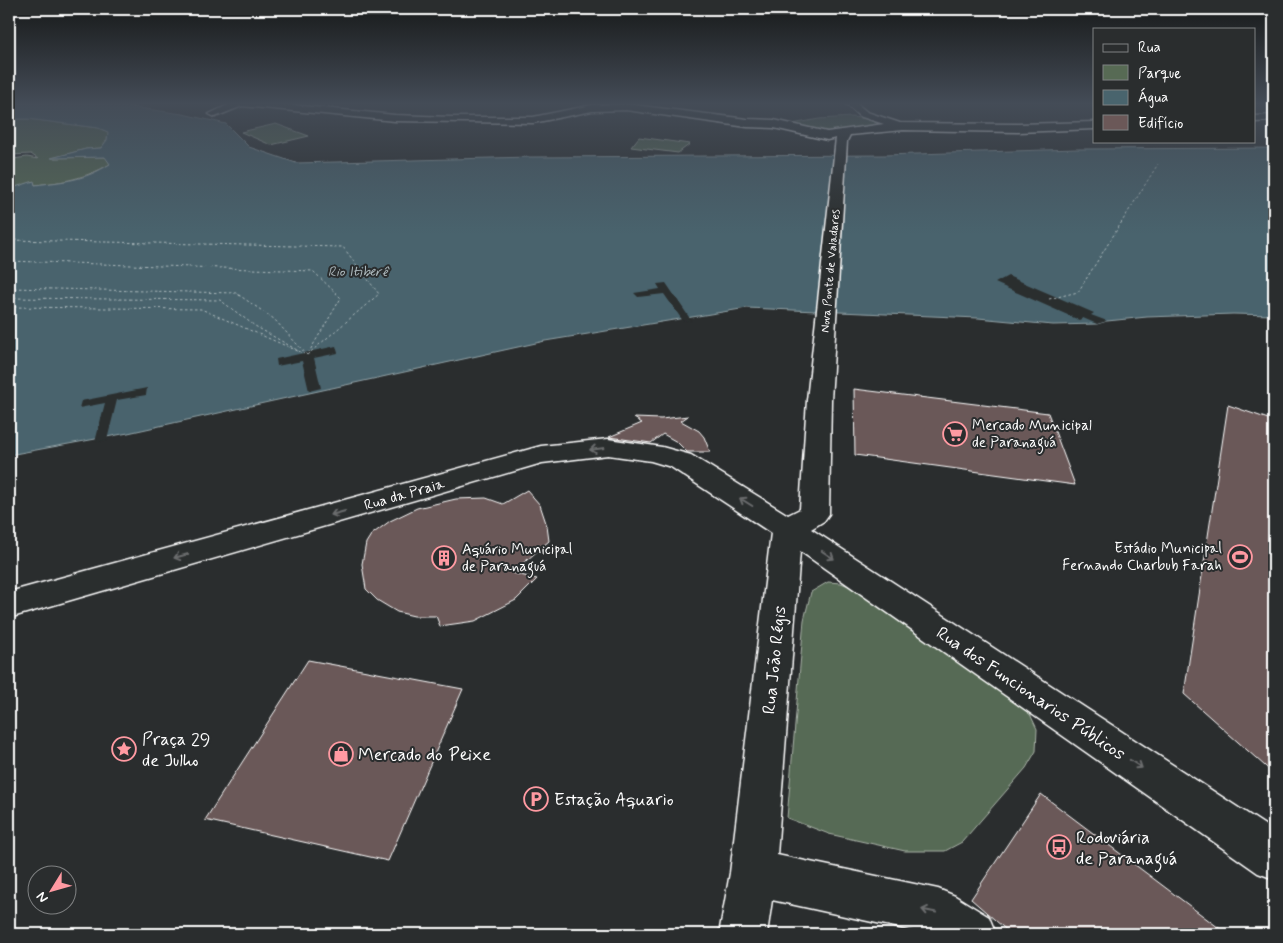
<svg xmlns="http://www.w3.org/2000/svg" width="1283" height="943" font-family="Mynerve,sans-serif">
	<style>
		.green { fill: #576a54; stroke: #abb4aa }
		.water { fill: #49646d; stroke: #92a2a7 }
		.pier { fill: #2a2d2e }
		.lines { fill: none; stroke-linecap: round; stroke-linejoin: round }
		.ferry { stroke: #adb9bd; stroke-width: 1; stroke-dasharray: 2.5 2.5; stroke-linecap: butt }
		.building { fill: #6b5858; stroke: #fff }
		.minor-casing { stroke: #fff; stroke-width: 3 }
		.minor { fill: #2a2d2e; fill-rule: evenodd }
		.oneway { stroke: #6a6c6d }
		.labels { text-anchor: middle; stroke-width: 4; stroke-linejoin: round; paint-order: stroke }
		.far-street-label { font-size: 12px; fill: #fff; stroke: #2a2d2e }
		.far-water-label { font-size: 14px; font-style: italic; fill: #adb9bd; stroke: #2a2d2e }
		.poi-label { font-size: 15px; fill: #fff; stroke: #2a2d2e; text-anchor: start }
		.street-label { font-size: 15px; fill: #fff; stroke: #2a2d2e }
		.near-street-label { font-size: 18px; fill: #fff; stroke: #2a2d2e }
		.near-poi-label { font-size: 18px; fill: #fff; stroke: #2a2d2e; text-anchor: start }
	</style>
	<rect width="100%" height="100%" fill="#2a2d2e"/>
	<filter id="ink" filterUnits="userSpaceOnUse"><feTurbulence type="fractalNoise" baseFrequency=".02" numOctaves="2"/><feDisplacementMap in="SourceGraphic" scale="10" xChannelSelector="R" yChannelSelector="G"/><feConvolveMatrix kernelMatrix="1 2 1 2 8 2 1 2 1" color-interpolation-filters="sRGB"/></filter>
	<g filter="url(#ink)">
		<!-- green -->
		<path class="green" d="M852,117L877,120L890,126L823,132L792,124L819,119Z
			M9,119H28L98,128L109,132L107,140L101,148L86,149L52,158L106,157L110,164C84,179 63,182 35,185L34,182L9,189V169H14L13,159L27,157L38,159L31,154L9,155Z
			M276,124L309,136L271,145L241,132Z
			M639,137L690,144L678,153L631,147Z
			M828,582L841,583L856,589L1029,712L1037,729L1036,751L1026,768L962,842L945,851H905L829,834L787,818L804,620L811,592Z"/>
		<!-- water -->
		<path class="water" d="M9,103H102L183,114L226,124L249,147L296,163L530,157L884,155L1077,149L1274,148V315L1233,314L1147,317L1107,321L1097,324L1053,325L978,318L747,308L545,341L128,433L9,455V189L34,181L35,185C66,181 83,181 110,164L105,157L51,158L86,149L101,148L107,140L108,132L98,128L28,119H9Z"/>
		<!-- pier -->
		<path class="pier" d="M1008,276L1094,313L1091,315L1107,321L1097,324L1083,318L1079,320L995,283Z
			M666,283L691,320L683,321L664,294L638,297L634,293L660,289L657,284Z
			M336,346L338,353L314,358L321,388L309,391L302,361L277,366L276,359Z
			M147,388L146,395L117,400L107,440L95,442L105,403L79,408L81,401Z"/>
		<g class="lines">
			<!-- ferry -->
			<path class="ferry" d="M9,240L343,247L379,294L307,355
				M9,261L313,271L341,298L309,352
				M9,288L236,293L274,319L307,355
				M9,298L220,300L255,326L304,354
				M1049,299L1078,292L1158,164
				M9,307L201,309L300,352"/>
		</g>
		<!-- building -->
		<path class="building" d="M854,389L1048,413L1075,485L855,455Z
			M1228,405L1274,421V774L1184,694Z
			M688,416L681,421L699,431L704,437L710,452H687L677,442L663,434L651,443L609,437L642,423L634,418L661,419Z
			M527,490L540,505L547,526L549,541L512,573L537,579L516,600L475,621L440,626L436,616H414L397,612L377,600L366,589L362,564L366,543L371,535L390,521L417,508L456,499L486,498L503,504Z
			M308,660L463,689L388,861L205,820Z
			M1041,794L1227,934H1011L971,899Z"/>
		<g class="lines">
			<!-- minor casing -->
			<g class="minor-casing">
				<path id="minor" d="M232,103H272L395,115L452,117H533L592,105L626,104L747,119L774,120L827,132L884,124L859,116L845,103H856L867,112L900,123L1018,124L1094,122V129L1018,132L903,130L850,135L847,141L831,400L829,514L824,521L811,529L1274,831V879L1258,873L800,551L777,855L938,889L955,896L989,917L996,934H927L772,900L767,934H719L730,873L771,533L671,467L651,461L608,455L542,463L9,618V592L541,446L608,439L662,447L691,455L788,515L800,509L807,400L836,138L827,140L774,128L747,127L626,110L592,111L533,123L395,121L242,106L215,117L209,114Z
					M1274,115V121L1254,122V116Z"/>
			</g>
			<!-- minor -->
			<use href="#minor" class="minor"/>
		</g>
		<!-- one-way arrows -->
		<defs><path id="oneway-shaft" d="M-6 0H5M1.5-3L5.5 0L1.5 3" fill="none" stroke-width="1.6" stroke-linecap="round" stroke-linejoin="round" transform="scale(1.25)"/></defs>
		<g class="oneway">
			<use href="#oneway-shaft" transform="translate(597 449) rotate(173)"/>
			<use href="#oneway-shaft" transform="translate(746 502) rotate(-148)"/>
			<use href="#oneway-shaft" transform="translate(338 513) rotate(164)"/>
			<use href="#oneway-shaft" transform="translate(828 555) rotate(34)"/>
			<use href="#oneway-shaft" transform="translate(181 556) rotate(164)"/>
			<use href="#oneway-shaft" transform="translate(1136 764) rotate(34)"/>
			<use href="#oneway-shaft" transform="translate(929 911) rotate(-168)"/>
		</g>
	</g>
	<!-- sky -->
	<linearGradient id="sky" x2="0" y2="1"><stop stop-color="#171919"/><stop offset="0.44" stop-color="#444c57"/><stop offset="1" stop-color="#444c57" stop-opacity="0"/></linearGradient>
	<rect width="1283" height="235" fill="url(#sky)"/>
	<!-- icons -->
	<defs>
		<g id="supermarket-ring" transform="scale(1.25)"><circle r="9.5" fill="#2a2d2e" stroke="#ff9aa2" stroke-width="1.5"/><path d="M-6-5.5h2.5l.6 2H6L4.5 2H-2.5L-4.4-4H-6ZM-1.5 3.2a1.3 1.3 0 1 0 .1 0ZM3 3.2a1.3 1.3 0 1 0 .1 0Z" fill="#ff9aa2"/></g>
		<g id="stadium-ring" transform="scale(1.25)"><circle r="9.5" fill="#2a2d2e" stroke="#ff9aa2" stroke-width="1.5"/><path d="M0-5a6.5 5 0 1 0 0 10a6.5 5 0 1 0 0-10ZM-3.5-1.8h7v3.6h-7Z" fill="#ff9aa2"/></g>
		<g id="building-ring" transform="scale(1.25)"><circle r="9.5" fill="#2a2d2e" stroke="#ff9aa2" stroke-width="1.5"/><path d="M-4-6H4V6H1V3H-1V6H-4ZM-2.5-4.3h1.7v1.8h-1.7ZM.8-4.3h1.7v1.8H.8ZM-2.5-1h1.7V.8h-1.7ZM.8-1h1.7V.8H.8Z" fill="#ff9aa2"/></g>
		<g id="sight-ring" transform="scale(1.25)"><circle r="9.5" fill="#2a2d2e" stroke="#ff9aa2" stroke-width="1.5"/><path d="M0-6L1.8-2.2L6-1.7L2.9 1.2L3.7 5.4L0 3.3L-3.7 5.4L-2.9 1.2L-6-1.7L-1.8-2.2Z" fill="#ff9aa2"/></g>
		<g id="shop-ring" transform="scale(1.25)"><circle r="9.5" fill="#2a2d2e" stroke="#ff9aa2" stroke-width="1.5"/><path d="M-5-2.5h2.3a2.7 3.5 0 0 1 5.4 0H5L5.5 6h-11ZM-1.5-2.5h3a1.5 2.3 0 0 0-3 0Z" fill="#ff9aa2"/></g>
		<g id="parking-ring" transform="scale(1.25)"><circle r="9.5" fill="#2a2d2e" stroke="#ff9aa2" stroke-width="1.5"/><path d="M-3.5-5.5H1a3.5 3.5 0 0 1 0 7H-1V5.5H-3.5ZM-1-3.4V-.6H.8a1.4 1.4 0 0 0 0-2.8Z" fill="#ff9aa2"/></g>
		<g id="bus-ring" transform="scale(1.25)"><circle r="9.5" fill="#2a2d2e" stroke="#ff9aa2" stroke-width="1.5"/><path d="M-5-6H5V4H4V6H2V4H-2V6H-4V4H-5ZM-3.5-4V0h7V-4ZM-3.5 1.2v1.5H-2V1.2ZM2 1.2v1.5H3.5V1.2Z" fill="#ff9aa2"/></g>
	</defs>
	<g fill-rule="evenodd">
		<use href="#supermarket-ring" x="955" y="434"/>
		<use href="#stadium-ring" x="1240" y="557"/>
		<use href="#building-ring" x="444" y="558"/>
		<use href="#sight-ring" x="124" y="749"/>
		<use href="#shop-ring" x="341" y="754"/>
		<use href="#parking-ring" x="536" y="799"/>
		<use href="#bus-ring" x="1059" y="847"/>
	</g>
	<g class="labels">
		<!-- far-street labels -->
		<g class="far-street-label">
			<text transform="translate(830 271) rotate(-85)" y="4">Nova Ponte de Valadares</text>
		</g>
		<!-- far-water labels -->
		<g class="far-water-label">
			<text x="358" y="276">Rio Itiberê</text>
		</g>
		<!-- poi labels -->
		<g class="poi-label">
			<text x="972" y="430">Mercado Municipal<tspan x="972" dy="17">de Paranaguá</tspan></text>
			<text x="1222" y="553" text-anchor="end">Estádio Municipal<tspan x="1222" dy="17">Fernando Charbub Farah</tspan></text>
			<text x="462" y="554">Aquário Municipal<tspan x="462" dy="17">de Paranaguá</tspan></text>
		</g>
		<!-- street labels -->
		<g class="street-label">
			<text transform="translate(404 494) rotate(-16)" y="5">Rua da Praia</text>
		</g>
		<!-- near-street labels -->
		<g class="near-street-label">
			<text transform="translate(774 660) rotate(-84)" y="6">Rua João Régis</text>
			<text transform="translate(1031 693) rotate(34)" y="6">Rua dos Funcionarios Públicos</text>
		</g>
		<!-- near-poi labels -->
		<g class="near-poi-label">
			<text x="142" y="745">Praça 29<tspan x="142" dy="21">de Julho</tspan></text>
			<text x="358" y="760">Mercado do Peixe</text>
			<text x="554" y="805">Estação Aquario</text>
			<text x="1076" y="843">Rodoviária<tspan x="1076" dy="21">de Paranaguá</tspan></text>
		</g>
	</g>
	<!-- margin -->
	<rect width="1283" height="943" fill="none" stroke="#2a2d2e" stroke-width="30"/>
	<rect x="15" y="15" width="1253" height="913" fill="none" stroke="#fff" stroke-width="2" filter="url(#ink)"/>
	<!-- legend -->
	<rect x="1093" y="28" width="162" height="115" fill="#2a2d2e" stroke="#7f8182"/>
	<rect x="1103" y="44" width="25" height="8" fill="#2a2d2e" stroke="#7f8182"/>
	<text x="1138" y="52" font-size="15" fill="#ffffff">Rua</text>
	<rect x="1103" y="65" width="25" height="15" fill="#576a54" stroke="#7f8182"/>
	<text x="1138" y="78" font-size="15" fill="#ffffff">Parque</text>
	<rect x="1103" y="90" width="25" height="15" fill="#49646d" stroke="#7f8182"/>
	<text x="1138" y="102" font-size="15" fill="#ffffff">Água</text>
	<rect x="1103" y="115" width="25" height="15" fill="#6b5858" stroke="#7f8182"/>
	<text x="1138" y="128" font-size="15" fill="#ffffff">Edifício</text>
	<!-- north arrow -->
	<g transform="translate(52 890) rotate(233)"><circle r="24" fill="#2a2d2e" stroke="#7f8182"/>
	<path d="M0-4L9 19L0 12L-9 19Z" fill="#ff9aa2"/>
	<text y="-8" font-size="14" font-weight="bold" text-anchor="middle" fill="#ffffff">N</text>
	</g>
</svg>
